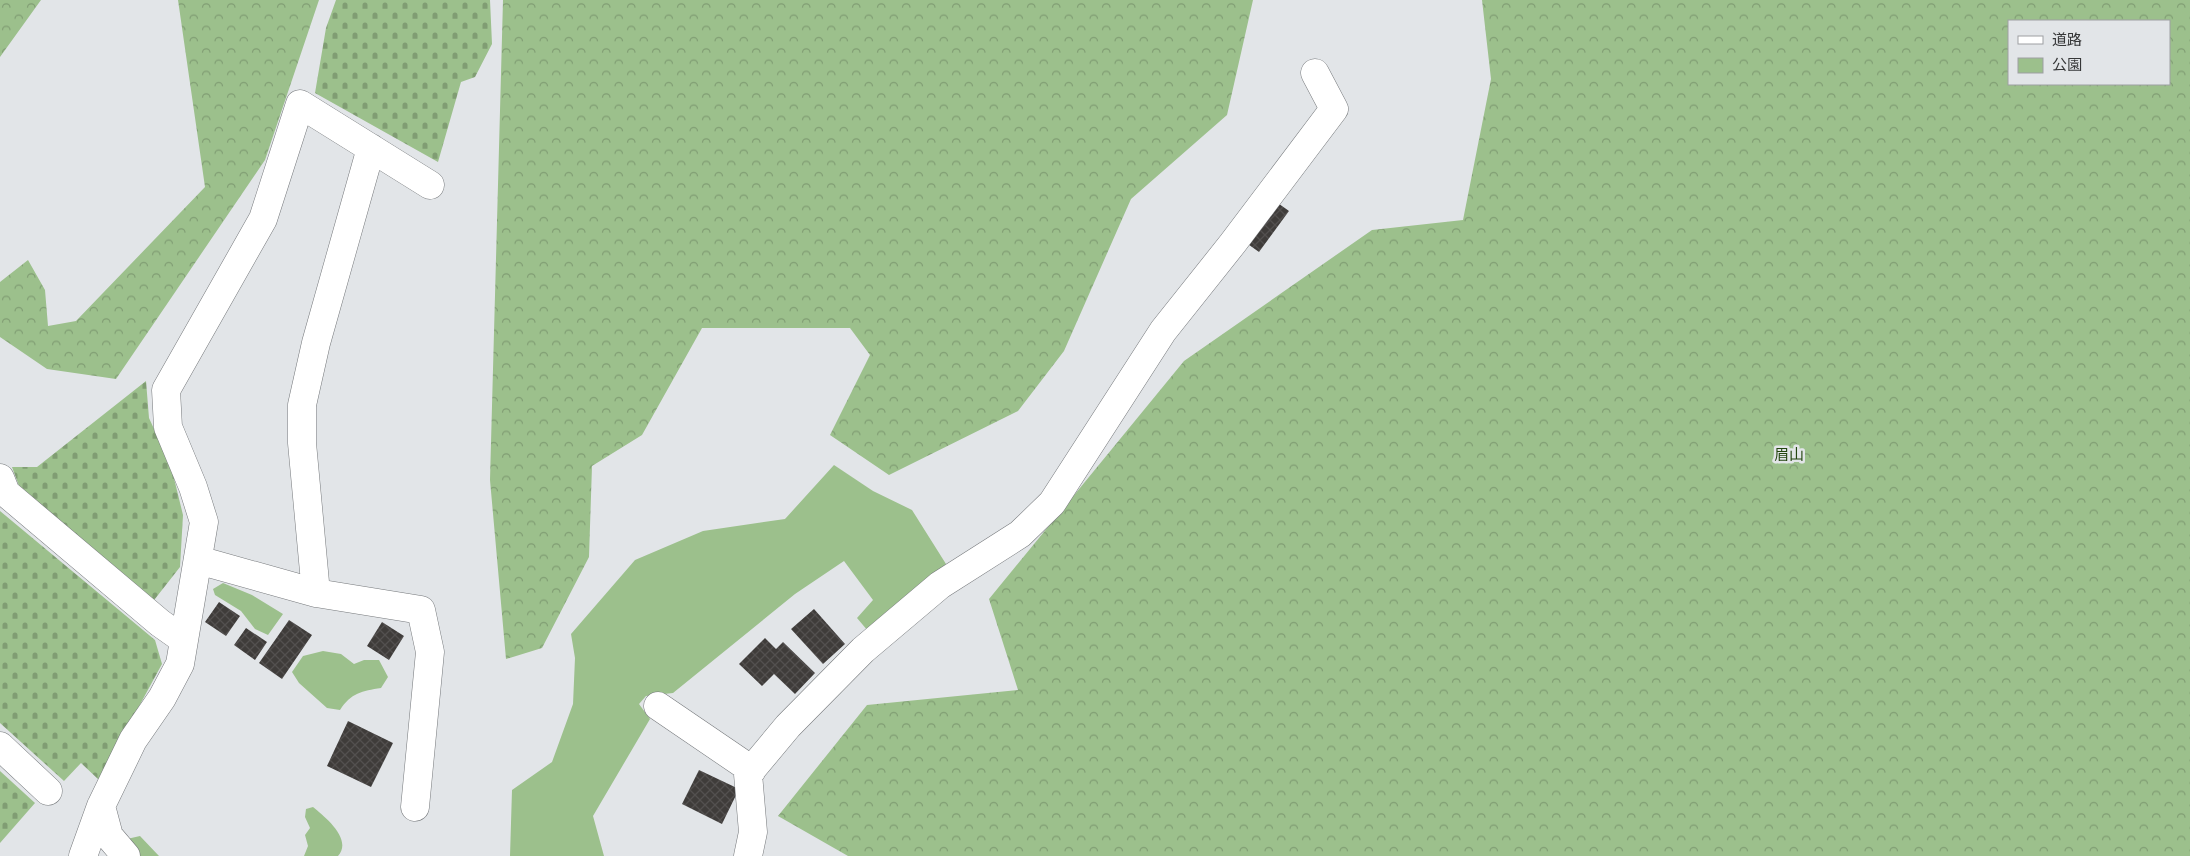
<svg xmlns="http://www.w3.org/2000/svg" width="2190" height="856" font-family="Rubik,'Noto Sans JP',sans-serif">
	<style>
		.green { fill: #9cc08c }
		.forest { fill: url(#forest-crowns); fill-rule: evenodd }
		.cemetery { fill: url(#cemetery-stones) }
		.building { fill: url(#building-cross-hatch) }
		.lines { fill: none; stroke-linecap: round; stroke-linejoin: round }
		.minor-casing { stroke: #76797c; stroke-width: 29 }
		.minor { stroke: #fff; stroke-width: 28 }
		.labels { text-anchor: middle; stroke-width: 5; stroke-linejoin: round; paint-order: stroke }
		.park-label { font-size: 15px; fill: #244610; stroke: #e2e5e8 }
	</style>
	<defs>
		<pattern id="forest-crowns" width="20" height="18" patternUnits="userSpaceOnUse" patternTransform="scale(1.25)"><rect width="20" height="18" fill="#9cc08c"/><path d="M2 6a3 3 0 1 1 6 0M12 15a3 3 0 1 1 6 0" fill="none" stroke="#809d73"/></pattern>
		<pattern id="cemetery-stones" width="16" height="16" patternUnits="userSpaceOnUse" patternTransform="scale(1.25)"><rect width="16" height="16" fill="#9cc08c"/><path d="M2 7V4a2 2 0 0 1 4 0v3zM10 15v-3a2 2 0 0 1 4 0v3z" fill="#809d73"/></pattern>
		<pattern id="building-cross-hatch" width="8" height="8" patternUnits="userSpaceOnUse" patternTransform="scale(1.25)"><rect width="8" height="8" fill="#3f3c3a"/><path d="M0 0l8 8M0 8l8-8" fill="none" stroke="#53504f"/></pattern>
	</defs>
	<rect width="100%" height="100%" fill="#e2e5e8"/>
	<!-- green -->
	<path class="green" d="M834,465L873,491L912,510L946,564L868,631L857,618L873,600L844,561L795,594L673,693L646,696L639,704L650,719L593,816L604,856H510L512,790L552,762L573,704L575,658L571,634L635,560L703,531L785,519Z
		M223,583L252,595L283,614L268,635L255,629L241,611L215,595L213,589Z
		M323,651L341,654L354,664L364,660H379L388,677L381,688C362,691 351,693 340,710L327,708L299,683L292,672L303,656Z
		M313,807C325,817 353,839 338,856H304L308,846L305,835L310,828L305,817L306,809Z
		M140,836L159,856H139L127,839Z"/>
	<!-- forest -->
	<path class="forest" d="M0,0H41L0,57Z
		M178,0H319L265,160L116,379L47,369L0,337V282L28,260L45,290L48,326L76,321L205,187Z
		M503,0H1253L1227,115L1131,199L1064,351L1018,411L889,475L830,435L870,355L850,328H702L642,435L592,466L589,557L542,648L506,659L490,480Z
		M1482,0H2190V856H848L778,816L867,705L1018,690L989,599L1184,361L1372,230L1463,220L1491,79ZM2009,21H2169V84H2009Z"/>
	<!-- cemetery -->
	<path class="cemetery" d="M336,0H490L492,44L475,77L461,82L438,162L315,93L326,28Z
		M146,381L149,418L171,466L183,515L180,567L151,604L22,494L12,467H37Z
		M0,511L155,640L162,664L99,780L81,763L64,781L0,723Z
		M0,771L35,803L0,843Z"/>
	<!-- building -->
	<path class="building" d="M1275,201L1289,211L1259,252L1245,242Z
		M219,602L240,616L226,636L205,622Z
		M814,609L845,644L823,664L791,629Z
		M289,620L312,635L282,679L259,663Z
		M382,622L404,636L389,660L367,646Z
		M246,628L267,642L255,660L234,645Z
		M765,638L776,649L783,642L815,673L795,694L774,674L762,686L739,664Z
		M348,721L393,743L371,787L327,766Z
		M699,770L739,789L722,824L682,804Z"/>
	<g class="lines">
		<!-- minor casing -->
		<g class="minor-casing">
			<path id="minor" d="M0,478L6,493L160,623L184,640
				M198,560L316,593L302,443V405L316,343L371,148
				M316,593L421,610L430,652L415,807
				M658,706L752,770
				M0,746L48,791
				M83,856L101,806
				M126,856L109,836L101,806L133,740L162,698L180,664L204,522L193,487L168,427L166,390L263,219L300,104L430,185
				M748,856L753,832L748,774L788,726L863,650L940,585L1020,534L1052,503L1163,331L1233,243L1334,109L1315,73"/>
		</g>
		<!-- minor -->
		<use href="#minor" class="minor"/>
	</g>
	<g class="labels">
		<!-- park labels -->
		<g class="park-label">
			<text x="1789" y="460">眉山</text>
		</g>
	</g>
	<!-- legend -->
	<rect x="2008" y="20" width="162" height="65" fill="#e2e5e8" stroke="#9d9fa2"/>
	<rect x="2018" y="36" width="25" height="8" fill="#ffffff" stroke="#9d9fa2"/>
	<text x="2052" y="45" font-size="15" fill="#363738">道路</text>
	<rect x="2018" y="58" width="25" height="15" fill="#9cc08c" stroke="#9d9fa2"/>
	<text x="2052" y="70" font-size="15" fill="#363738">公園</text>
</svg>
